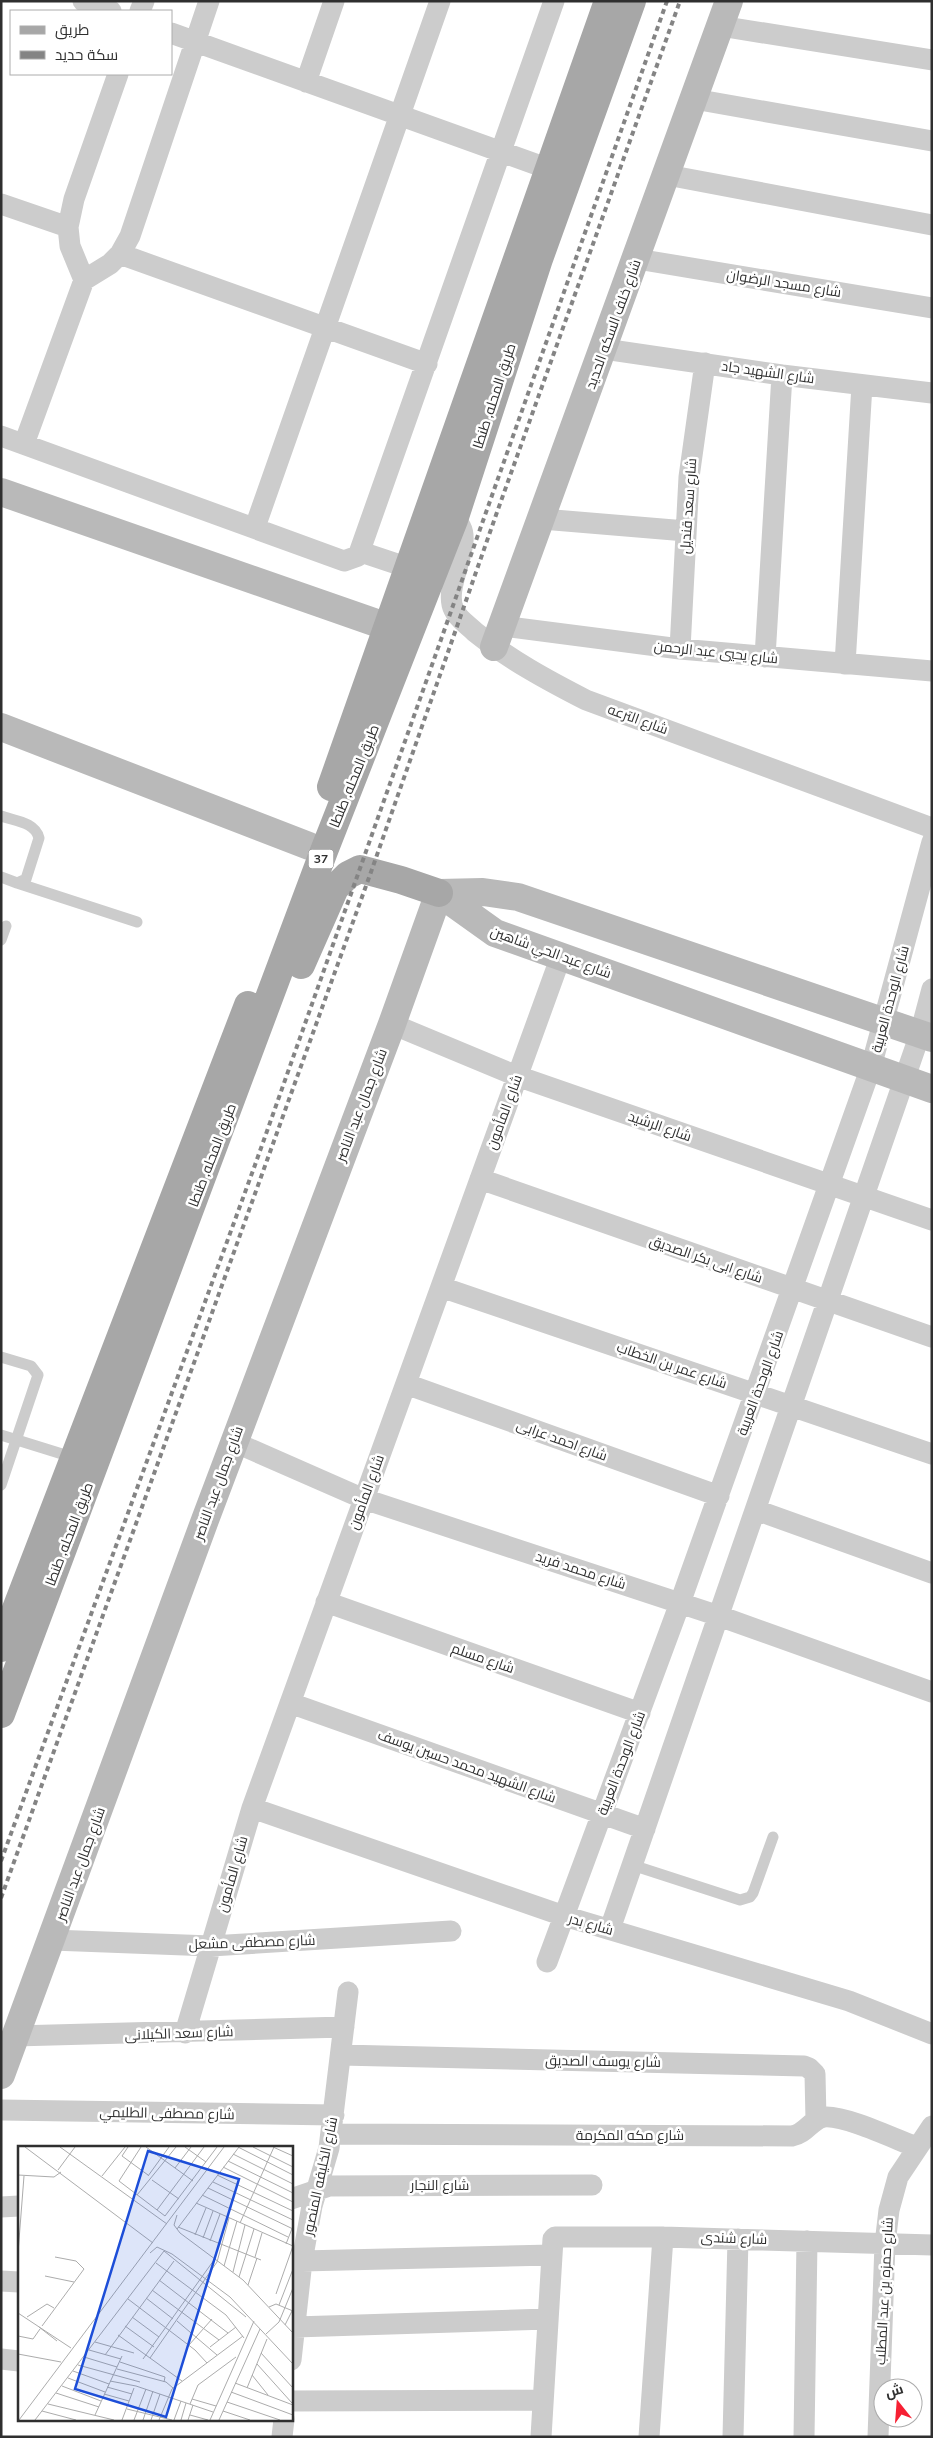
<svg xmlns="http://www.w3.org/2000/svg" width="933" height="2438" font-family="Mulish,Cairo,sans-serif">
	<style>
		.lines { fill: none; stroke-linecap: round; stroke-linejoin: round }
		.lane { stroke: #ccc; stroke-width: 11 }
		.street { stroke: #ccc; stroke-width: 21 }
		.secondary { stroke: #b9b9b9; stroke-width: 28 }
		.primary { stroke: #a7a7a7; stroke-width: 28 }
		.rail { stroke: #848484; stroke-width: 4; stroke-dasharray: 5 4; stroke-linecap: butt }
		.labels { text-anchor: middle; stroke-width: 5; stroke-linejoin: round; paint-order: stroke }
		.shield { fill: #fff; stroke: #6d6d6d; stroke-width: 1 }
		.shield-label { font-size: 12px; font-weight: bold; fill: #2f2f2f }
		.street-label { font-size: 14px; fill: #2f2f2f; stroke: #fff }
		.inset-road { fill: none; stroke: #acacac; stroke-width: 1 }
		.view { fill: #1d4ed8; fill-opacity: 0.15; stroke: #1d4ed8; stroke-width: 2.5 }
		.inset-edge { fill: none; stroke: #2f2f2f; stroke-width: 2.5 }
	</style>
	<rect width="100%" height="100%" fill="#fff"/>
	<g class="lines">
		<!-- lane -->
		<path class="lane" d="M1,816C15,821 35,822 39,838L26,879L17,883L1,877
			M17,883L137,922
			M1,940L6,926
			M1,1357L31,1366L38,1375L1,1485
			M1,1435L75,1458
			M632,1865L740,1900L750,1897L753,1893L773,1837"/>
		<!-- street -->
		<path class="street" d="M83,1L111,11
			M140,11L144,1
			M720,26L932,60
			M171,33L549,169
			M306,82L334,1
			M694,99L932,141
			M667,175L932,225
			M1,204L68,227
			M120,254L427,364
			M637,259L932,308
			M84,280L70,246L68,227L74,199L118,74
			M604,349L782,375L932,393
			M1,436L344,561L358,556L554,1
			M24,444L84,280L110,264L120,254L130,236L209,1
			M542,519L686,531
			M454,520C480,536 441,585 454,610C458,619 468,625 475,632C510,660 547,680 586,700L932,828
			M255,527L440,1
			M361,552L409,568
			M502,626L680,649L932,671
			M680,649L689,477L705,363
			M765,657L782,375
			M845,664L862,385
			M392,1024L517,1076L932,1220
			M480,1179L932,1337
			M441,1287L932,1454
			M406,1384L719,1496
			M234,1442L364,1499L719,1616L932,1692
			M756,1510L932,1573
			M326,1602L640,1713
			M290,1703L645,1829
			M252,1808L564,1916L849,2001L932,2034
			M610,1929L920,1034L932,989
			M52,1940L211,1946L451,1931
			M547,1962L680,1603L871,1067L932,842
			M185,2033L252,1808L561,956
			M15,2036L344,2027
			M341,2055L804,2066L809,2068L815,2074L816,2120
			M1,2110L334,2115
			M331,2134L792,2136C806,2134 811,2119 824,2117C845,2115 895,2139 916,2147
			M291,2199L329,2186L592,2185
			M1,2207L19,2206
			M302,2261L552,2255
			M1,2281L19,2282
			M295,2327L548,2319
			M1,2359L19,2361
			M291,2360L302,2261L312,2206L329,2148L348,1992
			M291,2401L543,2400
			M282,2437L284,2419
			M541,2437L553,2239L555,2237H663L932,2245
			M649,2437L663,2237
			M733,2437L738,2239
			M804,2437L807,2241
			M878,2437L885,2244L889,2210L898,2177L932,2126"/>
		<!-- secondary -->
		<path class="secondary" d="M1,492L388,627
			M494,647L729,1
			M1,727L309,846
			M439,893L495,933L932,1089
			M439,893L483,892L518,897L932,1038
			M1,2075L205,1520L392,1024L439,893"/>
		<!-- primary -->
		<path class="primary" d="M331,787L608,1
			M301,965L335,888L348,875L360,869L401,880L439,893
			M1,1648L248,1005
			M1,1714L324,851L454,520L539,259L632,1"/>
		<!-- rail -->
		<path class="rail" d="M1,1861L255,1165L667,1
			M1,1898L371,872L496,515L680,1"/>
	</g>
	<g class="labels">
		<!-- shield labels -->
		<rect class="shield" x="308.5" y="849.5" width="25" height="19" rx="4"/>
		<g class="shield-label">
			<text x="321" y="863">37</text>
		</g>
		<!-- street labels -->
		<g class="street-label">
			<text transform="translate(784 283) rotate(9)" y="5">شارع مسجد الرضوان</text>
			<text transform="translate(613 324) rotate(-70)" y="5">شارع خلف السكه الحديد</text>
			<text transform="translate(768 372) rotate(8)" y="5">شارع الشهيد جاد</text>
			<text transform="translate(494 396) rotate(-72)" y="5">طريق المحله, طنطا</text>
			<text transform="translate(688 506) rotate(-86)" y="5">شارع سعد قنديل</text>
			<text transform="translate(716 652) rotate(6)" y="5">شارع يحيي عبد الرحمن</text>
			<text transform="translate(638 719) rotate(20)" y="5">شارع الترعه</text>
			<text transform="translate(354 776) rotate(-68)" y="5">طريق المحله, طنطا</text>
			<text transform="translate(551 952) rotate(20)" y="5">شارع عبد الحي شاهين</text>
			<text transform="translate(890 999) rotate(-75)" y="5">شارع الوحدة العربية</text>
			<text transform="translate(361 1105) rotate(-69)" y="5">شارع جمال عبد الناصر</text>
			<text transform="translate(504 1112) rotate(-70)" y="5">شارع المأمون</text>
			<text transform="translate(660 1126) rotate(19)" y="5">شارع الرشيد</text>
			<text transform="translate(212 1155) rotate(-69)" y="5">طريق المحله, طنطا</text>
			<text transform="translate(706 1259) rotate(19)" y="5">شارع ابى بكر الصديق</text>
			<text transform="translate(672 1365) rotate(19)" y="5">شارع عمر بن الخطاب</text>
			<text transform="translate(760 1383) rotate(-70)" y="5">شارع الوحدة العربية</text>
			<text transform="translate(562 1440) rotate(20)" y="5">شارع احمد عرابى</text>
			<text transform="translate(218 1483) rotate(-70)" y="5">شارع جمال عبد الناصر</text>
			<text transform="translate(366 1492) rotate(-70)" y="5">شارع المأمون</text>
			<text transform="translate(69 1534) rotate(-69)" y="5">طريق المحله, طنطا</text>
			<text transform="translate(581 1570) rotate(18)" y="5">شارع محمد فريد</text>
			<text transform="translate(483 1658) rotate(19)" y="5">شارع مسلم</text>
			<text transform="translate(621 1763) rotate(-69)" y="5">شارع الوحدة العربية</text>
			<text transform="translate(467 1766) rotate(20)" y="5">شارع الشهيد محمد حسين يوسف</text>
			<text transform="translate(80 1864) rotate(-70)" y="5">شارع جمال عبد الناصر</text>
			<text transform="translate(232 1874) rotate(-74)" y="5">شارع المأمون</text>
			<text transform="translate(591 1924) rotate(16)" y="5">شارع بدر</text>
			<text transform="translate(252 1942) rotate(-2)" y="5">شارع مصطفى مشعل</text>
			<text transform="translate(179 2033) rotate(-2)" y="5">شارع سعد الكيلانى</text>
			<text transform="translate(603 2061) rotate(1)" y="5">شارع يوسف الصديق</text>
			<text transform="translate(167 2113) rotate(1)" y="5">شارع مصطفى الطليمي</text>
			<text x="630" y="2140">شارع مكه المكرمة</text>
			<text transform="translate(320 2176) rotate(-78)" y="5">شارع الخليفه المنصور</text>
			<text x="440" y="2190">شارع النجار</text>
			<text transform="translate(734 2238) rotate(2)" y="5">شارع شندى</text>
			<text transform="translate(884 2291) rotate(-87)" y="5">شارع حمزه بن عبد المطلب</text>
		</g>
	</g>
	<!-- overview -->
	<g transform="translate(18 2146)">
		<rect width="275" height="275" fill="#fff"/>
		<path class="inset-road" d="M7,1L135,97M42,1L149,78M110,1L104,10L130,29M123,1L101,35L147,70L199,1M128,1L175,35M167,1L188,16M220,1L275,29M235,1L275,21M255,1L275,10M215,8L275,38M210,15L275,47M205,21L275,56M157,22L173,1M40,24L57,1M0,29L36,31L43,26M199,29L275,65M84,30L107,1M130,30L151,1M134,34L161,53M195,36L275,74M190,42L275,83M119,49L158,1M184,49L270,91M178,57L275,100M139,64L186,1M159,69L156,79L162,87L225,134L275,187M222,77L256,1M160,81L243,114M159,83L221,1M177,89L188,62M185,92L195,65M192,95L202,68M268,98L275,80M146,105L228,171M0,107L6,30M132,107L139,101L154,108L212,151L275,218M237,111L244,87M138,117L208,169L226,192M206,120L219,75M215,126L227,79M27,130L56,136M221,131L236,83M141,134L210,187M230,139L239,112M134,144L201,194M258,148L275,100M128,152L155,173M110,153L177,204L189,217M261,159L275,123M251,161L258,158L275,165M0,167L53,202M9,171L29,158L36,162M114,171L141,191M159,175L199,209M267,179L275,163M24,180L66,123L58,115L37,111M107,180L136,201M21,181L39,195M248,188L261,176L275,142M100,189L164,235M0,190L15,193L22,183M77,196L116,207M171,199L194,173M192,201L218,181M71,204L103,213M243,207L275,242M0,208L43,216M87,209L156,115M66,211L99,221M132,212L199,116L211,72M125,213L196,114M102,216L147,231L146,236M239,218L274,257M60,219L122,236M99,223L148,236L155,242M55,225L91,238M234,229L250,249M50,232L87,246M92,235L118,240L195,266M217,237L275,259M44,240L83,255M89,241L114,248M229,242L249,193M213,246L275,269M38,247L81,261M86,248L111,255M174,253L198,260M209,256L262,274M30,258L96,274M172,258L180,239L218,211M109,263L154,274M24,265L58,274M205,265L232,274M77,269L104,210M172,269L190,274M1,274L206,1M17,274L146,105M104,274L116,242M116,274L128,243M125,274L135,245M133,274L142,248M141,274L154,243L225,190M156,274L163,255M163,274L168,257M170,274L175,259M192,274L236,175M201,274L242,183"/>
		<path class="view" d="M130,5L221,33L148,271L57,243Z"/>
		<rect width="275" height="275" class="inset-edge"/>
	</g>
	<!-- border -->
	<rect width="933" height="2438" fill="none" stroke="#2f2f2f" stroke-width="5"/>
	<!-- legend -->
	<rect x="10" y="10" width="162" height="65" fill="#ffffff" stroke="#acacac"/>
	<rect x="20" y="26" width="25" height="8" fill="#a7a7a7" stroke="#acacac"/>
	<text x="55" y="35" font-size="15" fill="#2f2f2f">طريق</text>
	<rect x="20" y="51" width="25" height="8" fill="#848484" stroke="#acacac"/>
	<text x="55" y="60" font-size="15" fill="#2f2f2f">سكة حديد</text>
	<!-- north arrow -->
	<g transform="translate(898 2403) rotate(343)"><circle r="24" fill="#ffffff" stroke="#acacac"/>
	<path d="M0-4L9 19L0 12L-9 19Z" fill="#f62033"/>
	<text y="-8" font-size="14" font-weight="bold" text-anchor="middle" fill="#2f2f2f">ش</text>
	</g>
</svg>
